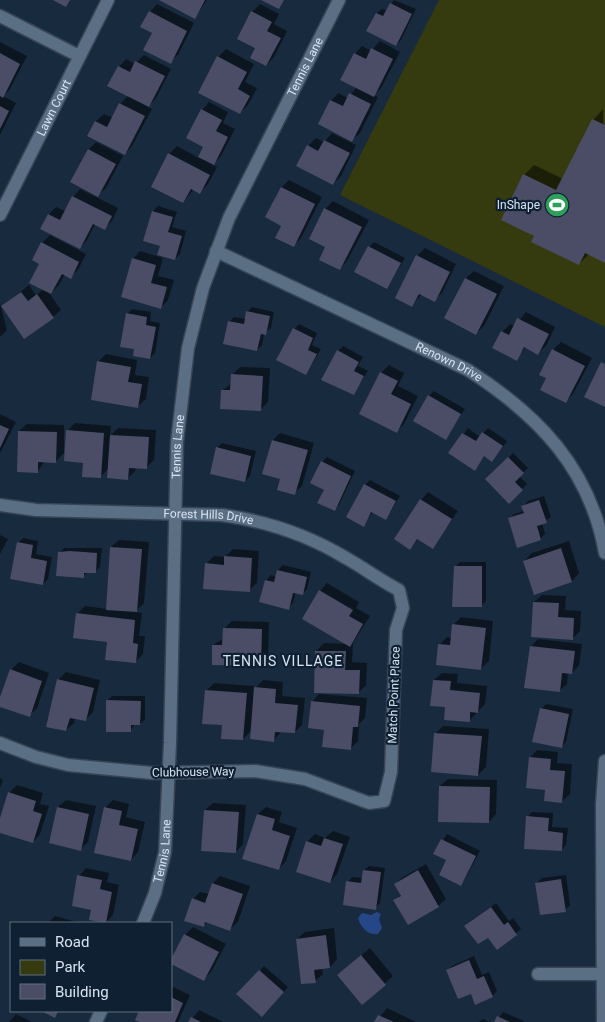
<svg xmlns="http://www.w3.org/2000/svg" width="605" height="1022" font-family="Roboto,sans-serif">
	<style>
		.green { fill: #353a0f }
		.water { fill: #254687 }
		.shadow { fill: #0007 }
		.building { fill: #4b4c66 }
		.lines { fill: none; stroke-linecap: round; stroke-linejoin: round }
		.minor-casing { stroke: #364455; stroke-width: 15 }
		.minor { stroke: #5a6e84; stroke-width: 12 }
		.labels { text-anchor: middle; stroke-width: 4.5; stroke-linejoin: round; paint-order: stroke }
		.street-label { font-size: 12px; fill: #d8e4f1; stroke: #0f2033 }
		.poi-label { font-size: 12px; fill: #d8e4f1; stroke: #0f2033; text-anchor: end }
		.neighbourhood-label { font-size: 14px; letter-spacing: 1px; fill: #d8e4f1; stroke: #0f2033 }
	</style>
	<rect width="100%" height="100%" fill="#182a3d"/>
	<!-- green -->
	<path class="green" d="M439,0H605V327L340,195Z"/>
	<!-- water -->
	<path class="water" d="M377,912L381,914L379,919L382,928L378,934C369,936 360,927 358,918L362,913L371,915Z"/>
	<!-- shadow -->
	<path class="shadow" d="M162,0H207L195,17Z
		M394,0L416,9L401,40L396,45L377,13L382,9L387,11Z
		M157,4L194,23L178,55L170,62L153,32L150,12Z
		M260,4L279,14L274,24L287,31L274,57L266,65L257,48L252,12Z
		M380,41L400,52L381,88L374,95L378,97L360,133L352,140L331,101L338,93L348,98L357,87L355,54L362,46L371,51Z
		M0,42L27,56L10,89L3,96L16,103L0,135Z
		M226,49L254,64L245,82L257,88L248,105L240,113L218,57Z
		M144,55L171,69L156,98L148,107L152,109L132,146L125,154L89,136L96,121L104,114L113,118L120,104L128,96L119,67L126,59L135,64Z
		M209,102L228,112L223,123L235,129L221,156L212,165L217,167L208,184L200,192L194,189L183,202L169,154L177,146L199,158L205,147L202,110Z
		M603,109L605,261L590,253L579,264L536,235L524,175L534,165L563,179L594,119Z
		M332,133L356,145L341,176L333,184L298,166L308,146L316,138L324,142Z
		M96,142L123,156L106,188L98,195L72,182L89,149Z
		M289,180L322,197L301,238L293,246L282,187Z
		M80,189L118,208L112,221L104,229L95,224L87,240L80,248L42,228L49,214L56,207L65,211L73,197Z
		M333,201L369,220L347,261L340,269L327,247L325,209Z
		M158,206L177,212L172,227L186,231L180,254L175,259L161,245L153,211Z
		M50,235L86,254L78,270L70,277L65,274L59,285L50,294L61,310L53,317L2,306L29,285L36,295L44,289L41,264L42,243Z
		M374,242L405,258L387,288L369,247Z
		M425,248L456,264L442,293L434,300L422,294L412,305L417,256Z
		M140,251L163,258L158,276L174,280L168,300L161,307L133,259Z
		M474,271L504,286L484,326L476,333L446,318L466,278Z
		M0,303L7,330L0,337Z
		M252,307L274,312L271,328L264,333L262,345L257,350L229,322L234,317L246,319L247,312Z
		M132,309L151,312L150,321L160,323L155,353L150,358L135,348L127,314Z
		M526,312L555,327L546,346L538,353L526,347L516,359L494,348L502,332L510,324L515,326Z
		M299,324L317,333L312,345L321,349L306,374L294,329Z
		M561,342L592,358L573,394L565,402L548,378L553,350Z
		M343,346L363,357L358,366L368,371L353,394L338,351Z
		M106,354L137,360L135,375L149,377L146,399L138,406L98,362Z
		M389,365L404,373L398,386L418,396L404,424L396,432L381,373Z
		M240,367L270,368L268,402L261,409L222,391L232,383V375Z
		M434,391L465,409L445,438L429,396Z
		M0,414L16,422L0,453Z
		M75,423L111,426L110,436L118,428L156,430L154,460L146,468L136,467L135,471L128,478L109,468L100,477L84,462L67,431Z
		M27,424L64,425V453L56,461H45L37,472L19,431Z
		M468,428L480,437L488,428L507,441L497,455H485L474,469L450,453Z
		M280,433L314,443L302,486L294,493L282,478L273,440Z
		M222,443L256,451L250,476L245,481L217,448Z
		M513,453L528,468L519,476L527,484L509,502L487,479Z
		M327,457L355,471L339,505L334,510L325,489L322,462Z
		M370,480L400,496L386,519L373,512L363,525L365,485Z
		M428,492L458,511L432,547L419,538L410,548L421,500Z
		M544,496L551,517L542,523L545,534L540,539L509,519L514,514L524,511L523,506L528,501Z
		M0,535L8,539L0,554Z
		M23,538L38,541L36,554L52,557L48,579L43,584L18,543Z
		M119,540L149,542L144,603L135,612L142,613L139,636H145L143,654L135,662L77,614L85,606L107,609L111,547Z
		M569,541L579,573L572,581L524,561L532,553Z
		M64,548H102L100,567L95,572H88L83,576L59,553Z
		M233,549L259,551L257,583L249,590L206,564L214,556L225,557Z
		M460,562H486V601L481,606L455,567Z
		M283,565L311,572L307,589L302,594L296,592L293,603L288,608L261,601L266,580L271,575L277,577L278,570Z
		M327,583L359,602L356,608L370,616L353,643L352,662L367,663L366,685L359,692L316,651L324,643L346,644L320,591Z
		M542,595L566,596L565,610L581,611L580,631L573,638L534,602Z
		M461,617L493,621L489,661L481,668L439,645L447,637L452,638L453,625Z
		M232,621L269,622L268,657L260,664L213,645L224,638V629Z
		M538,639L582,644L579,665L572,673L568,672L567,684L559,691L531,646Z
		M19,662L49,673L37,708L29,716L0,705L11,670Z
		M66,672L100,680L93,712L85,720L75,717L74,723L66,730L58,680Z
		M442,673L458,674L457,683L487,686L485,704L469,721L446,706L434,680Z
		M263,680L283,682L282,696L305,698L302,725L295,732L282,731L274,740L252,730L243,739L224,724L206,691L214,683L254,686V690Z
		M319,694L367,698L365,718L359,724L358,741L350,749L325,729L312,702Z
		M112,696H145V719L140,724H135L130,731L107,701Z
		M546,704L573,709L566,742L561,747L541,709Z
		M443,726L489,729L486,767L478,775L436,733Z
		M537,750L558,752L557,763L572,764L570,794L562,801L547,789L530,758Z
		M0,778L3,780L0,788Z
		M448,779L497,780L496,814L489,822L440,786Z
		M17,785L43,793L40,804L49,806L40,834L33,842L0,831V822L9,793Z
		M66,800L96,806L88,842L80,849L58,807Z
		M113,800L129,804L126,817L145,822L138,852L131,860L105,808Z
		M213,803L246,805L243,844L236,852L205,810Z
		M266,807L282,812L279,822L297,828L286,861L279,869L244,858L258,814Z
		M532,812L553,813L552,827L568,828L566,845L561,850L527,817Z
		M333,831L350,837L337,874L330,882L307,842L315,834L325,838Z
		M447,834L480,851L465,879L460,884L448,860L435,853Z
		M426,864L446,899L438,906L395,900L401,895L395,884L403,877Z
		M369,866L385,868L380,903L375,908L348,882L352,877L363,878L364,870Z
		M86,868L109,873L107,882L119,885L113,915L106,922L92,909L79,876Z
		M566,875L570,905L565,910L537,883L542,878Z
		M220,876L250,886L238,922L230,929L208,921L203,926L193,899L200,892L209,894L213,883Z
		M496,903L509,921L513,918L521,929L497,948L488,936L471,921Z
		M55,916L80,923H48Z
		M193,927L226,944L211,972L204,979L185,935Z
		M334,928L337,959L330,967L322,968L323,974L315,981L297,939L305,932Z
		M370,948L393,976L362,1003L346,968Z
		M474,956L482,975L489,972L497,991L492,996L471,992L447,971L452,966Z
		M264,966L288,987L267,1011L260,971Z
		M171,986L190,995L178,1022H142L136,1019L140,1011H171Z
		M387,1008L416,1022H376Z
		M199,1010L223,1022H190Z
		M503,1012L524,1021V1022H496Z
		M16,1014L32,1022H9Z
		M483,1019L490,1022H479Z"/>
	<!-- building -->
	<path class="building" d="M53,0H70L66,7Z
		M159,0H205L195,19Z
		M261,0H284L279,9Z
		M390,3L412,14L396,46L366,31L376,13L383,16Z
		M149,11L187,31L171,64L143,50L152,33L140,27Z
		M251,11L272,22L267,31L281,38L266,66L250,58L255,48L237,39Z
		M371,48L393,59L374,97L340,80L354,53L366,59Z
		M0,53L20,64L3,98L0,96Z
		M217,56L247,72L238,89L250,96L240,114L198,93Z
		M135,61L165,76L149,107L107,86L118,66L130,72Z
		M349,93L371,104L352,142L318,124L330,100L343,106Z
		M119,103L145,116L125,155L87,136L95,121L107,127Z
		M0,106L9,111L0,129Z
		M201,109L222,120L216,131L228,137L214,165L198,157L203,147L186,138Z
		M592,119L605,125V263L585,253L579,265L531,242L534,236L501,220L523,174L556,190Z
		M324,140L350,153L333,185L296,166L307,145L318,151Z
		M88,149L116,164L98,197L70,182Z
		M168,153L210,175L200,194L191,189L183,203L151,187Z
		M281,187L315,204L294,247L275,238L281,226L265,217Z
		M72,196L112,216L105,230L93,224L80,249L40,229L48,214L60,220Z
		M324,208L362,227L340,270L319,260L325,247L309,239Z
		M152,211L173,217L168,232L182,236L175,260L157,255L160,246L143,241Z
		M41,242L79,262L71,279L62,274L51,294L29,283L39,264L32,260Z
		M368,246L401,263L387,289L354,272Z
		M416,255L450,272L435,302L419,294L412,307L395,298Z
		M132,258L156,265L151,283L167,287L161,309L121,297Z
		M465,278L497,294L476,335L444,318Z
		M21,292L28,301L37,294L54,318L24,339L1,306Z
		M246,311L270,316L266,335L261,334L257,351L223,344L228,321L244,324Z
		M126,313L147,317L146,325L156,327L150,359L133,356L134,349L120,347Z
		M517,318L549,334L538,355L524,347L517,361L492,348L501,331L509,335Z
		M293,328L313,338L308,350L317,354L306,375L276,360Z
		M552,349L585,366L566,403L540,390L546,378L539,375Z
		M337,350L359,362L354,371L364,376L354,395L321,380Z
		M97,361L131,367L128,382L142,384L138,408L91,400Z
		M601,362L605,364V407L584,397Z
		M380,372L398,381L391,394L411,404L397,433L359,414Z
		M231,374L263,376L261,411L220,409L221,390H230Z
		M428,395L461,414L446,440L413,421Z
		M0,425L9,429L0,448Z
		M66,430L104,433L101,478L82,477L83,463L64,461Z
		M18,431L57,432L56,463L38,462V473L17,472Z
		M482,432L503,446L492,462L484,456L475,471L448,453L462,433L476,441Z
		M110,435L149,437L147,469L129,468L128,480L107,478Z
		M272,440L308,450L295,495L277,490L280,479L262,474Z
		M216,447L251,456L245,482L210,474Z
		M508,457L524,473L515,482L523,490L509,504L485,479Z
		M321,461L351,476L335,511L317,503L324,490L310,483Z
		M364,484L396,501L386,520L371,512L364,527L346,517Z
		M420,499L452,519L433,549L417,539L410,550L394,539Z
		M539,500L547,523L537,526L541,540L517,548L508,518L524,513L521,506Z
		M17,542L33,545L31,558L47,561L43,585L10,579Z
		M110,547L142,549L137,612L106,610Z
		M561,548L572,582L534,595L523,561Z
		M70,551L97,553L96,573H84V578L56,576L58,552Z
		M224,556L252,558L250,592L203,589L205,563L224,565Z
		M454,566H482V607H452Z
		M277,570L307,577L303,595L293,593L289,610L259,602L265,580L274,582Z
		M319,590L353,610L349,616L363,624L350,647L302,619Z
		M533,602L559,603L558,617L574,618L573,640L531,637Z
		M76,613L135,620L133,643L138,644L136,663L105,660L107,642L73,638Z
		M452,624L486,628L481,670L436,665L438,644L450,645Z
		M223,628L262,629L261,666L212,665V645H222Z
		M530,646L575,651L572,674L562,673L560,692L524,688Z
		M315,651H346L345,670H360L359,694L314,693Z
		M10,669L42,681L30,717L0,707V697Z
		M57,679L94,688L86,721L70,718L66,731L46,727Z
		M433,680L451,681L450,690L480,693L478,713L470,712V722L444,720L445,707L430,706Z
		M254,687L276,689L275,703L298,705L295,733L275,732L274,742L250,739Z
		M205,690L247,693L243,740L221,739L222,725L202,724Z
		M106,700L141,701L140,725H131V732H106Z
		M311,701L360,706L358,727H353L351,750L322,747L324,730L308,728Z
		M540,708L569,714L562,748L532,742Z
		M434,733L482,736L478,776L431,772Z
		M529,757L551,759L550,770L565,771L562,803L544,801L545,790L526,788Z
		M439,786L490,787L489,823L438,822Z
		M8,792L36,801L33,811L42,814L33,843L0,833V818Z
		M57,807L89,814L81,851L49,843Z
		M104,807L122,811L119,825L138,829L131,861L94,853Z
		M204,810L239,812L236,853L201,851Z
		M257,814L275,819L272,830L290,836L279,870L242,859Z
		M526,816L549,818L548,831L563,833L562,851L524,849Z
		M324,838L343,844L330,883L296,872L306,841L321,846Z
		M441,839L476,856L461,886L439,875L446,860L433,854Z
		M363,870L381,872L376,910L343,905L346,881L361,883Z
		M418,870L439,907L408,925L393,900L401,896L394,884Z
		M77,875L102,880L100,889L112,892L106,923L89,920L91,910L72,906Z
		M561,879L566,912L540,915L535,883Z
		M212,883L243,894L230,931L205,922L204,927L184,921L192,898L205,903Z
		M491,907L504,925L508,922L517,935L497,950L488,938L478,944L464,926Z
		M184,934L219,952L204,981L171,964V959Z
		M326,935L330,968L314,970L316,983L301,984L296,939Z
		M361,955L386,985L362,1005L337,975Z
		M469,960L477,979L484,976L493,997L475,1005L471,994L458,999L446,970Z
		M259,970L284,992L262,1017L236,994Z
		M171,997L183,1003L175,1022H139L135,1020L139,1011H171Z
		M41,1011H58L55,1018Z
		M378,1015L394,1022H374Z
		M497,1016L510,1022H494Z
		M191,1017L201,1022H188Z"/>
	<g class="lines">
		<!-- minor casing -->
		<g class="minor-casing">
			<g id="minor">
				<path d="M0,16L79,56"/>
				<path id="s1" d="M0,215L108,0"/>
				<path id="s2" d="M216,251L468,370C538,415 590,468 605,553"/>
				<path id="s3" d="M0,505L36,510L222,515C266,521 308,535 346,558C364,568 381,581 399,590L403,608L396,630L391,772L384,801L369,803L305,779L255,771L152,773L68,765L36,757L0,743"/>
				<path id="s4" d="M143,923L155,893L165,852L170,743L177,442L188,348L203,288L229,218L339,0"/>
				<path d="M538,974H604"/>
				<path d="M96,1022L101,1011"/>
				<path d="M603,1022L602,804L605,761"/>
			</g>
		</g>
		<!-- minor -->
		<use href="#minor" class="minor"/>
	</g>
	<!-- icons -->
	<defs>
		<g id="stadium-disc" transform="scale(1.25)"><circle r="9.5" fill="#2e9e5b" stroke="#0f2033"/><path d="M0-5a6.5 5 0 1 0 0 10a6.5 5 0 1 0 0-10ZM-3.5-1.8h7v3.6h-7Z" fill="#fff"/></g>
	</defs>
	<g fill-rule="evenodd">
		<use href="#stadium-disc" x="557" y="205"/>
	</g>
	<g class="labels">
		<!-- street labels -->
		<g class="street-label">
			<text dy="4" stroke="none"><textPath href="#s4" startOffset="885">Tennis Lane</textPath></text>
			<text dy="4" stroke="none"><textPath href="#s1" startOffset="120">Lawn Court</textPath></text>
			<text dy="4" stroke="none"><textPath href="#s2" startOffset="258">Renown Drive</textPath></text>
			<text dy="4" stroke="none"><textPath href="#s4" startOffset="480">Tennis Lane</textPath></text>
			<text dy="4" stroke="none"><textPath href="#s3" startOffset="209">Forest Hills Drive</textPath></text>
			<text transform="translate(394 695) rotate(-88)" y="4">Match Point Place</text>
			<text transform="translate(193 772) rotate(-1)" y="4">Clubhouse Way</text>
			<text dy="4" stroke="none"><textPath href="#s4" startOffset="75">Tennis Lane</textPath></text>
		</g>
		<!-- poi labels -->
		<g class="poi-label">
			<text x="540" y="209">InShape</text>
		</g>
		<!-- neighbourhood labels -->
		<g class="neighbourhood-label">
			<text x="283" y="666">TENNIS VILLAGE</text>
		</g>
	</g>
	<!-- legend -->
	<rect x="10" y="922" width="162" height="90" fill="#0f2033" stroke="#5f6e7f"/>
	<rect x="20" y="938" width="25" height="8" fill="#5a6e84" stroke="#5f6e7f"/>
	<text x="55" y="947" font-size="15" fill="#d8e4f1">Road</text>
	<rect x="20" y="960" width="25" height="15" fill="#353a0f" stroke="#5f6e7f"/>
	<text x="55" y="972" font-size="15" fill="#d8e4f1">Park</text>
	<rect x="20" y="984" width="25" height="15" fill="#4b4c66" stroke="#5f6e7f"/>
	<text x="55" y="997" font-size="15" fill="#d8e4f1">Building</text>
</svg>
